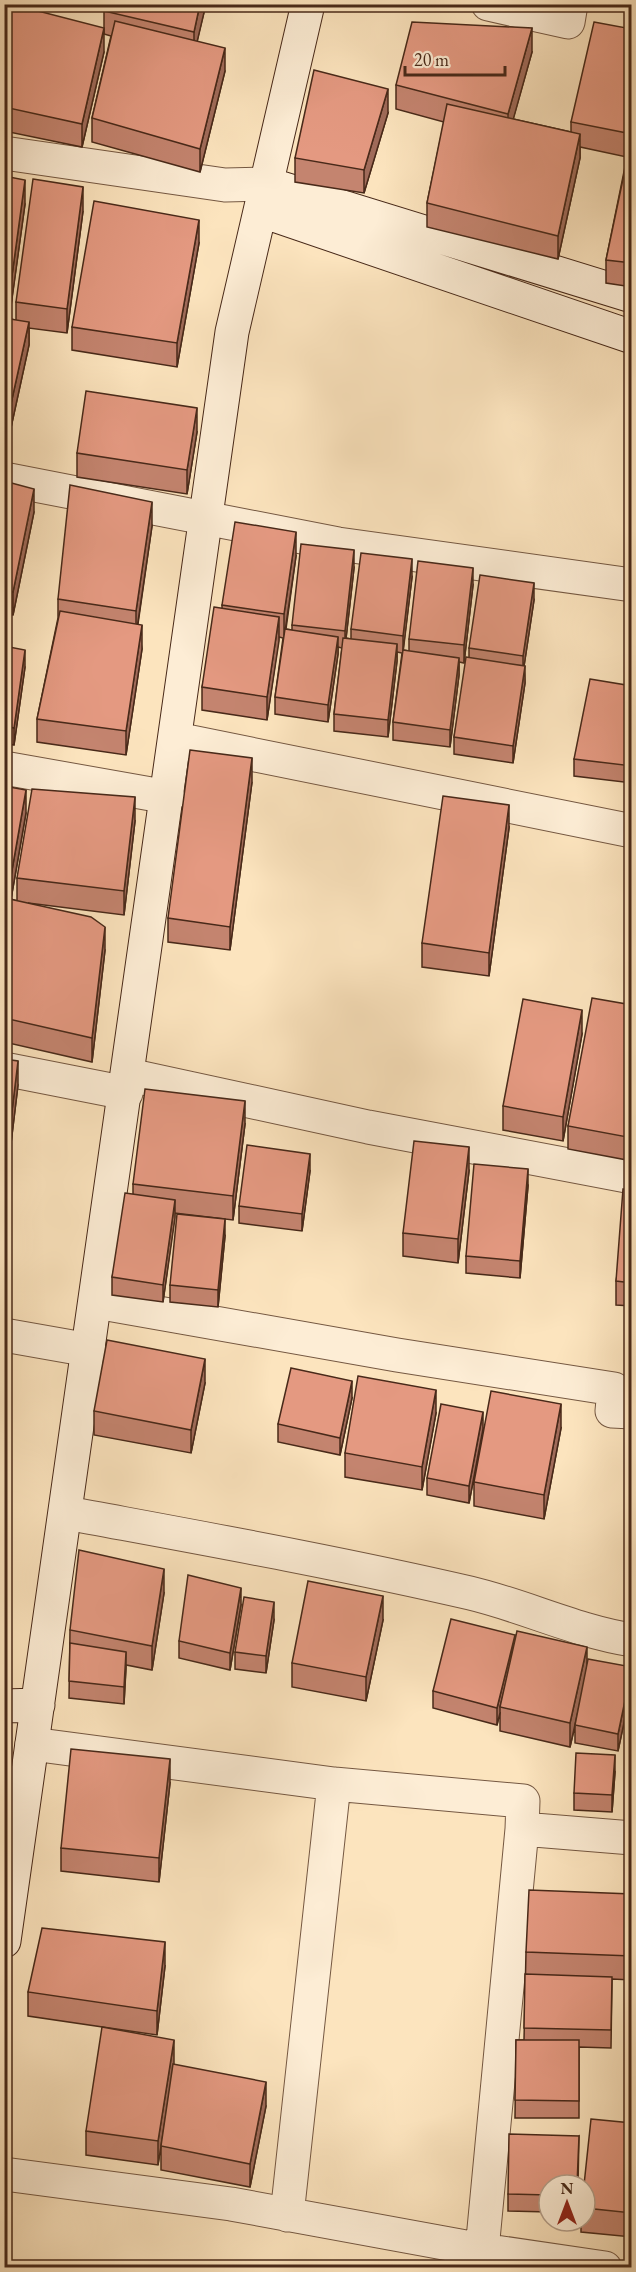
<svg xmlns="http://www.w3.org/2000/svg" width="636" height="2272" font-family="'EB Garamond',serif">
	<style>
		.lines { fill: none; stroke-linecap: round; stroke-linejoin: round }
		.street-casing { stroke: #755842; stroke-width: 35 }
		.secondary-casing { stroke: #482919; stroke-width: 35 }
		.street { stroke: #fdedd5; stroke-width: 33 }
		.secondary { stroke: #fdedd5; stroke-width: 33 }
		.wall { fill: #c4846f; stroke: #482919; stroke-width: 1.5 }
		.shaded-wall { fill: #a06b5a; stroke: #482919; stroke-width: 1.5 }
		.building { fill: #e49981; stroke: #482919; stroke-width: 1.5 }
	</style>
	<rect width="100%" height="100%" fill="#fce4be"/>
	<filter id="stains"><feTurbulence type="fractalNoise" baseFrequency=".00333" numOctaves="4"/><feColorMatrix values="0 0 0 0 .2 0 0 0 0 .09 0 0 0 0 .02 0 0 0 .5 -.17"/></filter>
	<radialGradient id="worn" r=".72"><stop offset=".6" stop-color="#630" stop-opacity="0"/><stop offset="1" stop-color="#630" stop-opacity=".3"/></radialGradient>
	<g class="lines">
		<!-- street casing -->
		<g class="street-casing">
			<path id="street" d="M488,4L568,22L571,4
				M4,153L225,185L268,184
				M4,479L338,544L632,585
				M176,739L632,831
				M4,768L168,797
				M4,1069L126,1093
				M129,1075L368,1127L632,1177
				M96,1302L397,1355L614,1389L612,1411L632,1412
				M4,1335L89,1350
				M67,1513C201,1538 336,1562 470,1593C525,1606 575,1631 632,1640
				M522,1829L632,1838
				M4,2174L231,2204L482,2250L522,1829L523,1801L334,1784L32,1744
				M287,2215L334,1784
				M482,2250L605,2268"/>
		</g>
		<!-- secondary casing -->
		<g class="secondary-casing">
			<path id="secondary" d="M268,184L632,296
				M262,211L632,337
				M4,1706L38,1705
				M4,1941L232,332L308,4"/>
		</g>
		<!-- street -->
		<use href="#street" class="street"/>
		<!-- secondary -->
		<use href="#secondary" class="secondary"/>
	</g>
	<!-- wall -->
	<path class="wall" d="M4,4L104,52L82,147L4,131Z
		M106,4H206L197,41L225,71L200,172L92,142V118L111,36L104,34V11Z
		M632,29V287L606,283V260L627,157L580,147V158L558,259L427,227V203L444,122L396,109V85L532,52L513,119L571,132V122Z
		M388,113L364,193L295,182V158Z
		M4,176L25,204L9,319L16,320V302L83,211L67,333L29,328V345L5,455Z
		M199,243L177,367L72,350V327Z
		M197,432L187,494L77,477V453Z
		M4,481L34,512L13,615L4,614Z
		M152,526L138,624L142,649L126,755L37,742V719L58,618V599Z
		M296,556L286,629L292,630V625L354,568L346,638L351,639V629L412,577L403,650L409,651V639L473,585L464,663L459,662V675L450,747L393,740V722L402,653L397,652V661L388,737L334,731V714L342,648L338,647V654L328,722L275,714V697L283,638L279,637L267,720L202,710V687L222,608V605Z
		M534,600L524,666L525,683L513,763L454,754V737L469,657V648Z
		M4,646L25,667L14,745L4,743Z
		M632,686V783L574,776V759Z
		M252,782L230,950L168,942V918Z
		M4,786L26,813L11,899L17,901V878L135,821L124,915L28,903L105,950L92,1062L4,1042Z
		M509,828L489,976L422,967V943Z
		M632,1005L627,1160L568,1149V1126Z
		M582,1034L563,1141L503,1130V1106Z
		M4,1059L18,1085L6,1185H4Z
		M245,1124L233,1220L175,1213L163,1302L112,1295V1277L133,1194V1184Z
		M310,1171L302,1231L239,1223V1206Z
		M469,1171L458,1263L403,1256V1233Z
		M528,1186L520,1278L466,1273V1256Z
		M632,1190V1306L616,1305V1281Z
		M225,1236L218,1307L170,1302V1285Z
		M205,1383L191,1453L94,1435V1411Z
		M352,1398L340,1455L278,1442V1424Z
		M436,1413L422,1490L345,1477V1453Z
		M561,1428L544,1519L474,1506V1482Z
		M483,1429L469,1503L427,1495V1478Z
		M164,1593L152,1670L126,1665L124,1704L69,1698L70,1630Z
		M241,1605L230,1670L179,1658V1641Z
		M274,1620L266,1673L235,1669V1652Z
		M383,1620L366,1701L292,1687V1663Z
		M515,1641L587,1662L632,1667V1685L618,1751L575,1743V1726L570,1747L500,1731V1712L497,1725L433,1708V1691Z
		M632,1690V1758L626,1757V1733Z
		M615,1772L612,1812L574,1810V1793Z
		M170,1783L159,1882L61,1871V1848Z
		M632,1894V1980L612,1979L611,2048L579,2047V2118H515L516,2040H524L526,1952Z
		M165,1966L157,2035L28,2016V1992Z
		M174,2065L266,2106L250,2187L161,2170V2146L163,2130L158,2165L86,2155V2131Z
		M632,2123V2237L581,2232V2221H585V2185Z
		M579,2136L578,2185H549V2212L508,2211V2194Z"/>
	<!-- shaded-wall -->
	<path class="shaded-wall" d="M200,4H206L194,55V32Z
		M104,28V52L82,147V124Z
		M532,28V52L508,138V114Z
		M225,48V71L200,172V149Z
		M388,89V113L364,193V170Z
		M580,134V158L558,259V236Z
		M25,180V204L8,328V305Z
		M83,187V211L67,333V309Z
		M199,220V243L177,367V343Z
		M29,322V345L5,455V431Z
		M197,408V432L187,494V470Z
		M34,489V512L13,615V592Z
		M152,502V526L136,635V611Z
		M296,532V556L284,638V614Z
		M354,550V568L345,648V631Z
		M412,559V577L403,653V636Z
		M473,568V585L464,663V645Z
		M534,583V600L523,673V656Z
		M279,617V641L267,720V697Z
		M142,625V649L126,755V731Z
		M338,637V654L328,722V705Z
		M397,644V661L388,737V720Z
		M25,650V667L14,745V728Z
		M459,658V675L450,747V730Z
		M525,666V683L513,763V746Z
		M252,758V782L230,950V927Z
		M26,790V813L11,899V876Z
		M135,797V821L124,915V891Z
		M509,805V828L489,976V953Z
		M105,927V950L92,1062V1038Z
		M582,1010V1034L563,1141V1117Z
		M18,1061V1085L6,1185V1161Z
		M245,1101V1124L233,1220V1196Z
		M632,1114V1138L627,1160V1137Z
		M469,1147V1171L458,1263V1239Z
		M310,1154V1171L302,1231V1214Z
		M528,1169V1186L520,1278V1261Z
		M175,1200V1218L163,1302V1285Z
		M225,1219V1236L218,1307V1290Z
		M205,1359V1383L191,1453V1430Z
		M352,1381V1398L340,1455V1438Z
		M436,1390V1413L422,1490V1467Z
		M561,1404V1428L544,1519V1495Z
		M483,1412V1429L469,1503V1486Z
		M164,1569V1593L152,1670V1646Z
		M241,1588V1605L230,1670V1653Z
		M383,1596V1620L366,1701V1677Z
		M274,1602V1620L266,1673V1656Z
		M515,1635V1652L500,1707V1713L497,1725V1708Z
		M587,1647V1671L570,1747V1723Z
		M126,1652V1669L124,1704V1687Z
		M632,1668V1685L618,1751V1734Z
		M615,1755V1772L612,1812V1795Z
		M170,1759V1783L159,1882V1858Z
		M165,1942V1966L157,2035V2011Z
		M174,2040V2064L158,2165V2141Z
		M266,2082V2106L250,2187V2164Z"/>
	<!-- building -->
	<path class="building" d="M4,4H11L104,28L82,124L4,107Z
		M106,4H200L194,32L104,11Z
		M115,21L225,48L200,149L92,118Z
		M412,22L532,28L508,114L396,85Z
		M594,22L632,29V134L571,122Z
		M314,70L388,89L364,170L295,158Z
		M447,104L580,134L558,236L427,203Z
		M631,141L632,142V263L606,260Z
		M4,176L25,180L8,305L4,304Z
		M33,179L83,187L67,309L16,302Z
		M94,201L199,220L177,343L72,327Z
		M4,318L29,322L5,431H4Z
		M86,391L197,408L187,470L77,453Z
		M4,481L34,489L13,592L4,590Z
		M70,485L152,502L136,611L58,599Z
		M235,522L296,532L284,614L222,605Z
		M301,544L354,550L345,631L292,625Z
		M361,553L412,559L403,636L351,629Z
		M418,561L473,568L464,645L409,639Z
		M480,575L534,583L523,656L469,648Z
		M214,607L279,617L267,697L202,687Z
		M60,611L142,625L126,731L37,719Z
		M285,629L338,637L328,705L275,697Z
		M343,638L397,644L388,720L334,714Z
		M4,646L25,650L14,728L4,726Z
		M403,650L459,658L450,730L393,722Z
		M466,657L525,666L513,746L454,737Z
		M590,679L632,686V766L574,759Z
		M190,750L252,758L230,927L168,918Z
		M4,786L26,790L11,876L4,875Z
		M32,789L135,797L124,891L17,878Z
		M443,796L509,805L489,953L422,943Z
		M5,898L91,917L105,927L92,1038L4,1018Z
		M592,998L632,1005V1114L627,1137L568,1126Z
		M523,999L582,1010L563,1117L503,1106Z
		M4,1059L18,1061L6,1161H4Z
		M145,1089L245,1101L233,1196L133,1184Z
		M414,1141L469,1147L458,1239L403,1233Z
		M247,1145L310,1154L302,1214L239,1206Z
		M474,1164L528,1169L520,1261L466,1256Z
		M623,1189L632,1190V1283L616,1281Z
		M125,1193L175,1200L163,1285L112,1277Z
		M177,1214L225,1219L218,1290L170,1285Z
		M107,1340L205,1359L191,1430L94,1411Z
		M291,1368L352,1381L340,1438L278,1424Z
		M358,1376L436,1390L422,1467L345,1453Z
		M491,1391L561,1404L544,1495L474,1482Z
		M441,1404L483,1412L469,1486L427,1478Z
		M79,1550L164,1569L152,1646L70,1630Z
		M188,1575L241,1588L230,1653L179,1641Z
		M308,1581L383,1596L366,1677L292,1663Z
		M244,1597L274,1602L266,1656L235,1652Z
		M451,1619L515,1635L497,1708L433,1691Z
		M517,1631L587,1647L570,1723L500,1707Z
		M70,1643L126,1652L124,1687L69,1681Z
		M588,1659L632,1667L618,1734L575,1725Z
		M632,1690V1734L626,1733Z
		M71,1749L170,1759L159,1858L61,1848Z
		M576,1753L615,1755L612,1795L574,1793Z
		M529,1890L632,1894V1956L526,1952Z
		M42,1928L165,1942L157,2011L28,1992Z
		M525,1974L612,1977L611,2030L524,2028Z
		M102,2027L174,2040L158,2141L86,2131Z
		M516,2040H579V2101L515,2100Z
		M173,2064L266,2082L250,2164L161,2146Z
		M591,2119L632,2123V2213L585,2208V2185H584Z
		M509,2134L579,2136L577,2185H549V2195L508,2194Z"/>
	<!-- margin -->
	<rect width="636" height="2272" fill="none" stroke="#fce4be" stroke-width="24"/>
	<rect x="6" y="6" width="624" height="2260" fill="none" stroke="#482919" stroke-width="3"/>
	<rect x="12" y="12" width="612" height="2248" fill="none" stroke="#482919" stroke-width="1.5"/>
	<!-- north arrow -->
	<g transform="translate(567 2203)"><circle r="28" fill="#fdedd5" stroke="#b59f8a" stroke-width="1.5"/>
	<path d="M0-4.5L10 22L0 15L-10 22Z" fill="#8f2418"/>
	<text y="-9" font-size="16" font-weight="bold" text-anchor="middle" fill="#482919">N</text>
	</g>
	<!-- scale -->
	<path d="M405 66v9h100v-9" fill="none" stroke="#482919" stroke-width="3"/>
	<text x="414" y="66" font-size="18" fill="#482919" stroke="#fdedd5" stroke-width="4.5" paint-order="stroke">20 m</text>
	<rect width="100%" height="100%" filter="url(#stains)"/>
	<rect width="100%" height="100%" fill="url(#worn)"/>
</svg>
